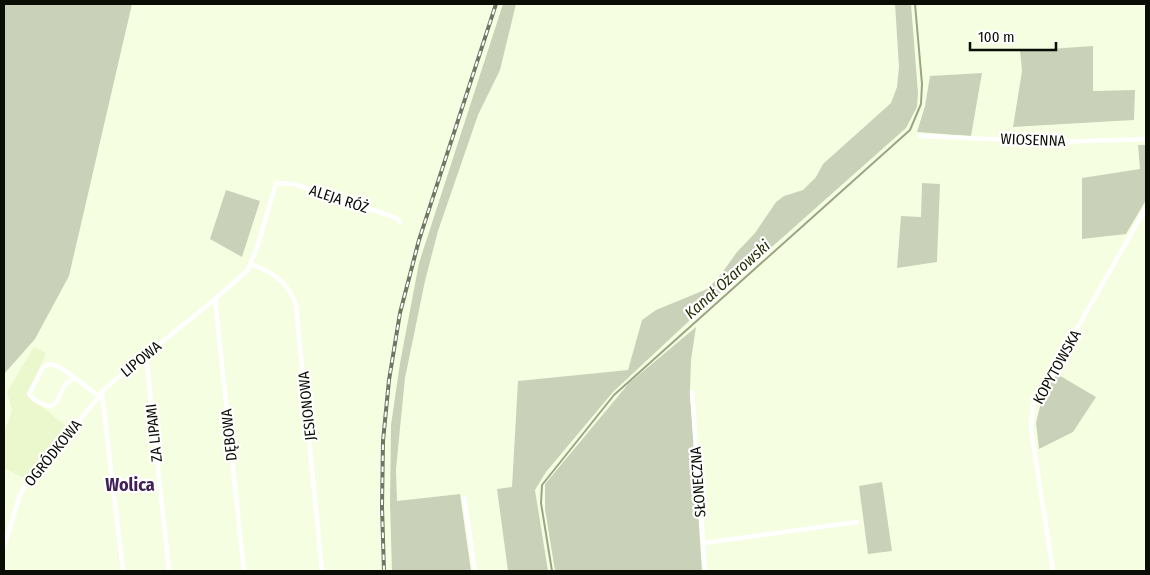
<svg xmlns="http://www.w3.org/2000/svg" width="1150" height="575" font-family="'Fira Sans Condensed',sans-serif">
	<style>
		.built { fill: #ebf8cd }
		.green { fill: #cad1b9 }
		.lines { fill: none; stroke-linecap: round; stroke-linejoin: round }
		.stream { stroke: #9ba584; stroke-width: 2 }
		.minor { stroke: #fff; stroke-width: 4.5 }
		.rail-casing { stroke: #717664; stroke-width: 4 }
		.rail { stroke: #fff; stroke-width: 2; stroke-dasharray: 5.5; stroke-linecap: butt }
		.labels { text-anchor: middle; stroke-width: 4.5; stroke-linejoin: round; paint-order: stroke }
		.street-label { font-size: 15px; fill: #0a0d03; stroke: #fff }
		.water-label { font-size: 16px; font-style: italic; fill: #283108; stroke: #fff }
		.quarter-label { font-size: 18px; font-weight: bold; fill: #412057; stroke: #fff }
	</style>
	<rect width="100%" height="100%" fill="#f6fee2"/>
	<!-- built -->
	<path class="built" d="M34,347L46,353L28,395L67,427L26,479L4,468V433L12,411L7,392Z"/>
	<!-- green -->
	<path class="green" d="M4,4H132L69,276L35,339L4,374Z
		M503,4H516L500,70L478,115L438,231L425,281L405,378L396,469L397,501L460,494L471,571H392L390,504L391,425L400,363L419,263Z
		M895,4H911L918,93L917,107L906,128L703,308L613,392L546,472L535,490L548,571H508L497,489L512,487L518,381L628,370L642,320L656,310L707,289L719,277L737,252L755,233L776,202L784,196L803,190L816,177L823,164L891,103L897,87L899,67Z
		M1093,46V91L1135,90L1134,120L1013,127L1022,71L1020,51Z
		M982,73L971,136L917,132L925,106L930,76Z
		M1138,145H1146V200L1126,234L1082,239V178L1140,169Z
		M922,183L940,184L937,262L897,268L901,216L921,217Z
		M226,190L260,201L242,257L210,239Z
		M696,327L691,360L690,390L702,571H555L545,509V484L629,383Z
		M1057,374L1096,397L1073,432L1039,449L1036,423L1043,394Z
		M882,482L892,551L868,554L859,486Z"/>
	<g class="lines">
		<!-- stream -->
		<path class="stream" d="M552,571L541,503L542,485L614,395L910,130L921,104L922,84L915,4"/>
		<!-- minor -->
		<path class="minor" d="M920,136L1059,142L1146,139
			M251,264C272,272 290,283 296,306L322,571
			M215,299L244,571
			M146,355L169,571
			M76,379C56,380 64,414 42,404C36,401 33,399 29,394L43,367C47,365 50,363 54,365C64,367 90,390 100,397
			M692,392L705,571
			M102,394L123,571
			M464,498L475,571
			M703,543L857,522
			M4,547L20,495L24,487L102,393L103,390L215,299L248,270L258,245L276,183L294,184L388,215L396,218L400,222
			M1053,571L1031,430L1033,405L1146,208"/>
		<!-- rail casing -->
		<g class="rail-casing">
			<path id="rail" d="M384,571L382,507L383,441L389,380L400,313L419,240L496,4"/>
		</g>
		<!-- rail -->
		<use href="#rail" class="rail"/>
	</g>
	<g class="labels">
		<!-- street labels -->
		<g class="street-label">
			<text transform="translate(1033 140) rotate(2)" y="5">WIOSENNA</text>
			<text transform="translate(339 199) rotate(18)" y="5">ALEJA RÓŻ</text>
			<text transform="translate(141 359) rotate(-39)" y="5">LIPOWA</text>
			<text transform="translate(1057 367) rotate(-61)" y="5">KOPYTOWSKA</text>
			<text transform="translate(307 406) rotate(-96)" y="5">JESIONOWA</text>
			<text transform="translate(154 433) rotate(-96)" y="5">ZA LIPAMI</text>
			<text transform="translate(229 435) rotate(-96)" y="5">DĘBOWA</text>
			<text transform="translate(53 453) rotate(-51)" y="5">OGRÓDKOWA</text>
			<text transform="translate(698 482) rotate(-94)" y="5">SŁONECZNA</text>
		</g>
		<!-- water labels -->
		<g class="water-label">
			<text transform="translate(727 279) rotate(-42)" y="6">Kanał Ożarowski</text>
		</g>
		<!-- quarter labels -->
		<g class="quarter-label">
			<text x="130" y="491">Wolica</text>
		</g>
	</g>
	<!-- border -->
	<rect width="1150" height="575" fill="none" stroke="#0a0d03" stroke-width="10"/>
	<!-- scale -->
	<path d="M970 42v8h86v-8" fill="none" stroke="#0a0d03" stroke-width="2.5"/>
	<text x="978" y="42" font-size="15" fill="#0a0d03" stroke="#ffffff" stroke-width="4" paint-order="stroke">100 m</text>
</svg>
